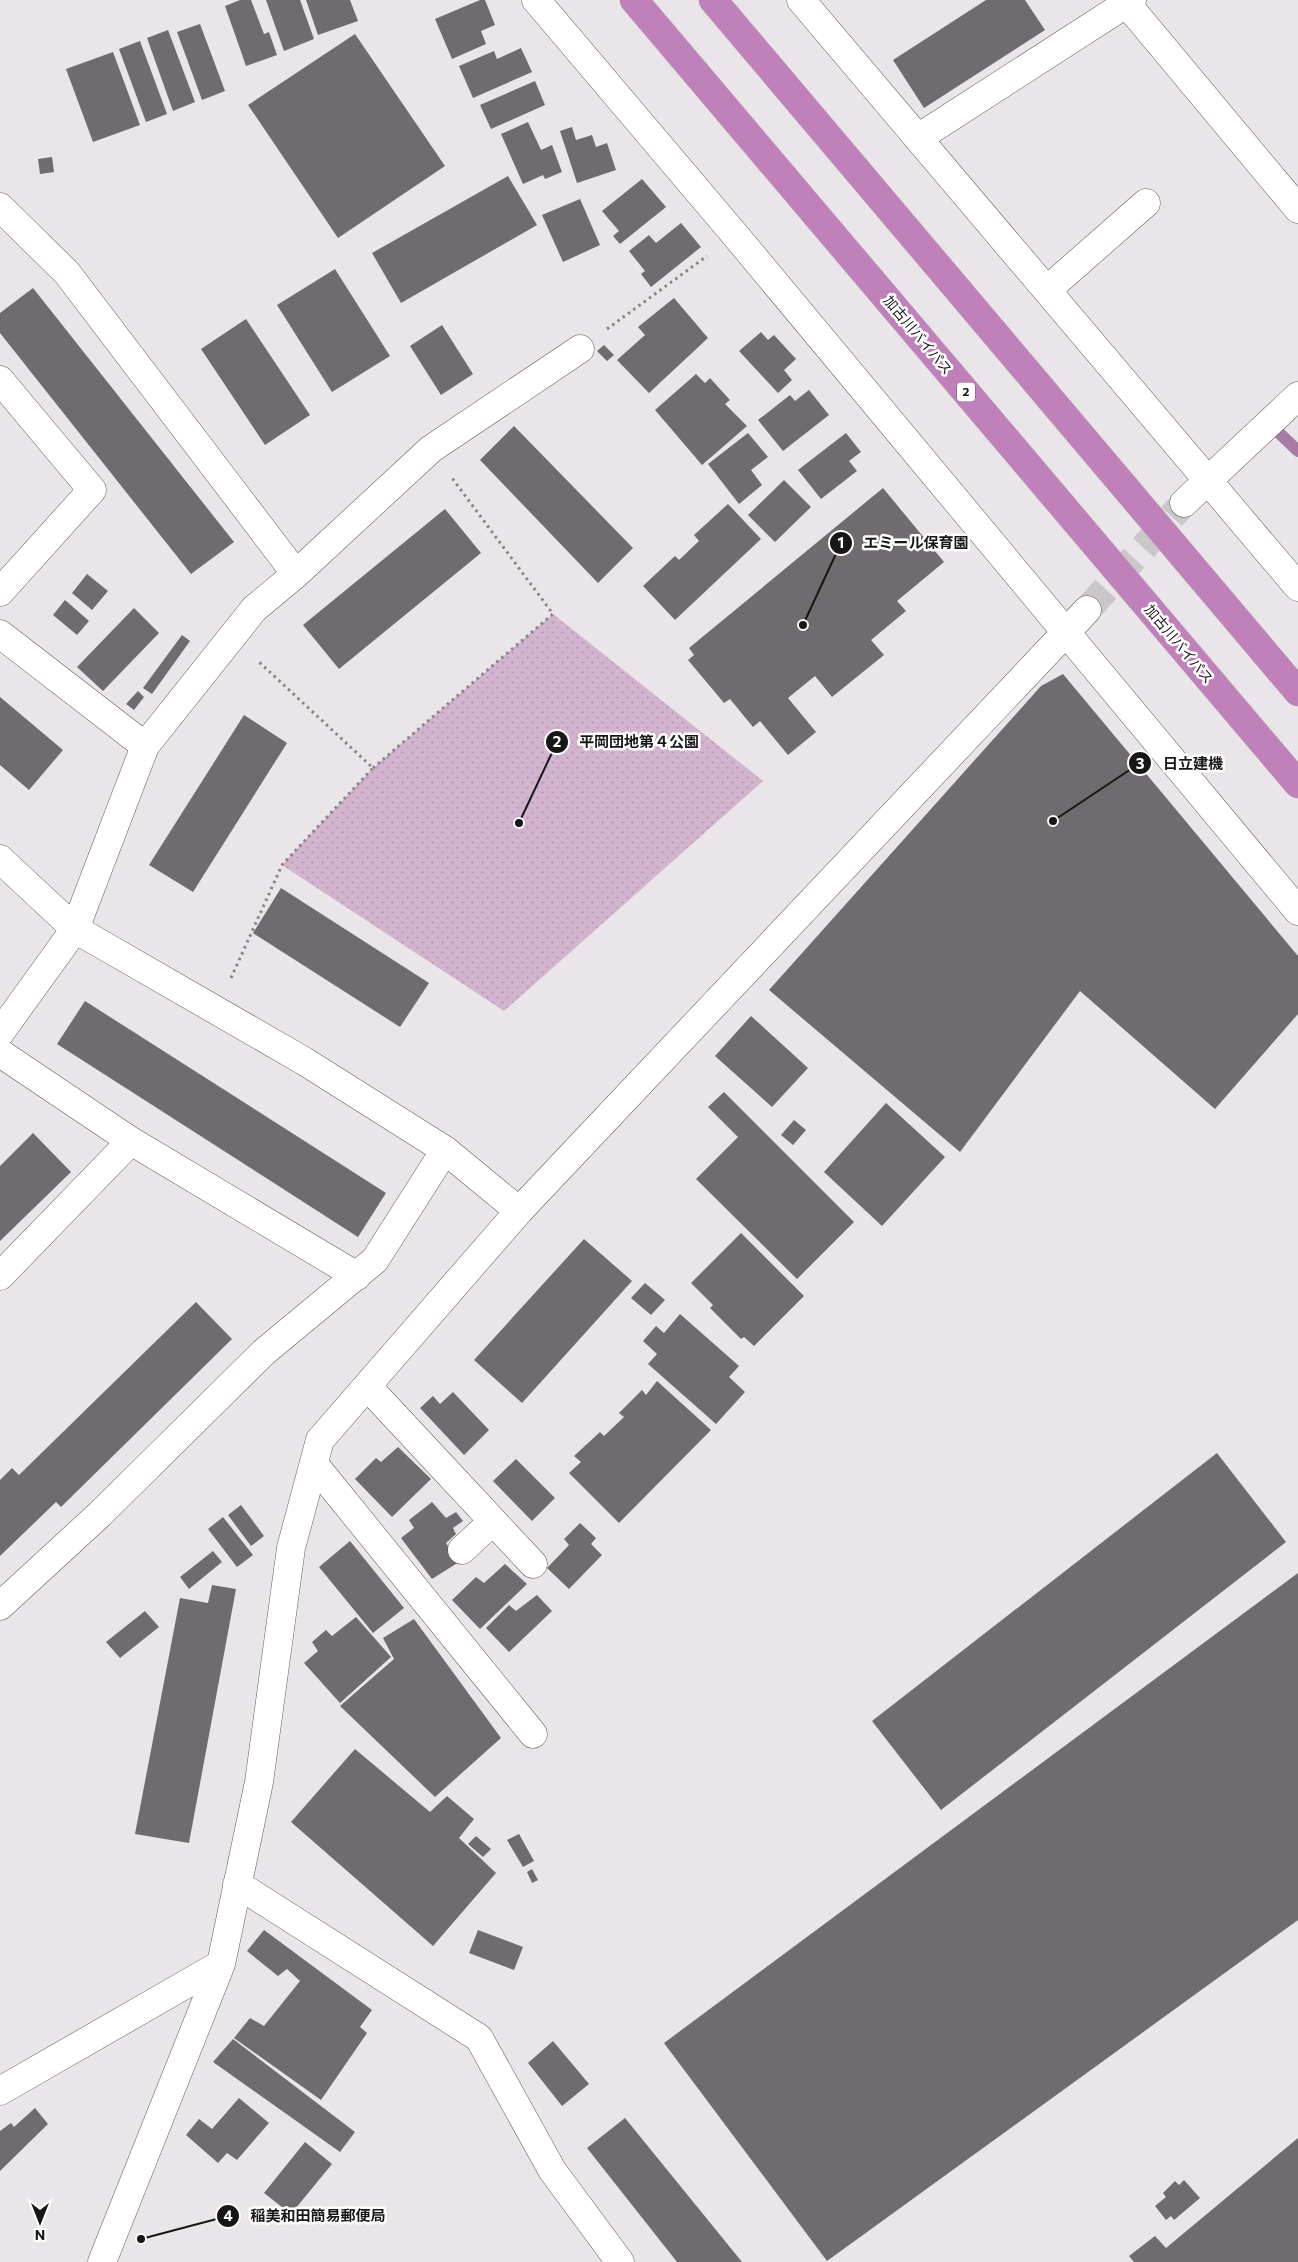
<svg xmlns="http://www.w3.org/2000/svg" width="1298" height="2262" font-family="Commissioner,'Noto Sans JP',sans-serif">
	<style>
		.green { fill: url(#green-dots) }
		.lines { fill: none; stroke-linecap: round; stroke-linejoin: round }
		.stream { stroke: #a97aa4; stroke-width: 12 }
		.building { fill: #6f6b6e }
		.minor-tunnel { stroke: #cac6c9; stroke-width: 28; stroke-dasharray: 28 14; stroke-linecap: butt }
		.minor-casing { stroke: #605d5f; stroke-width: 29 }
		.highway-casing { stroke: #c3c3c3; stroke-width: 29 }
		.path { stroke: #878486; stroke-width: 3; stroke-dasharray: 2.5 4; stroke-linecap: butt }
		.minor { stroke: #fff; stroke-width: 28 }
		.highway { stroke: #c080b9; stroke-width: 28 }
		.labels { text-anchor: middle; stroke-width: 5; stroke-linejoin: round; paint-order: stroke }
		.shield { fill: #fff; stroke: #5d5d5d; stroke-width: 1 }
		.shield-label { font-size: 12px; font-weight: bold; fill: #181718 }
		.street-label { font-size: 14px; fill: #181718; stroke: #fff }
		.leader { fill: none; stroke: #181718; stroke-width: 2 }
		.callout-dot { fill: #181718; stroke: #fff; stroke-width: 2 }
		.mark-label { font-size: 15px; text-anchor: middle; font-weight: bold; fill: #fff }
		.callout-label { font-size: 15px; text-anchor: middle; font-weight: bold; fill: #181718; stroke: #fff; stroke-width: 5; stroke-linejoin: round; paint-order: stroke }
	</style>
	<defs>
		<pattern id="green-dots" width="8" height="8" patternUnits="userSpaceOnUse" patternTransform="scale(1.25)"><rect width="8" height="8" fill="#d3b4cf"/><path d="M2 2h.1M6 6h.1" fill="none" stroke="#b49ab1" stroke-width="1.8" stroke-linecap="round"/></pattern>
	</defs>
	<rect width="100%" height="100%" fill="#e9e5e8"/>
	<!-- green -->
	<path class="green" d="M553,614L763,781L504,1011L282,865L373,768Z"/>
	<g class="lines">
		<!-- stream -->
		<path class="stream" d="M1274,428L1298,451"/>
	</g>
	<!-- building -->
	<path class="building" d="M240,0H251L264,34L269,32L277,55L246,66L225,6Z
		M266,0H300L314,39L284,51Z
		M306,0H350L358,21L318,35Z
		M480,0H485L495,25L481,31L486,44L452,59L435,19Z
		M986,0H1025L1045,30L924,108L893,60Z
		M200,24L225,91L202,100L177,32Z
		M168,30L195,102L173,111L147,38Z
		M355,34L445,166L338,238L248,105Z
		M140,41L167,114L146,122L119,49Z
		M521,48L532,72L473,98L459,66L494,51L497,59Z
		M113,52L140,125L93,142L66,69Z
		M535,81L545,105L491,129L480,105Z
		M528,122L541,150L552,145L562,172L545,179L543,175L523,184L501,134Z
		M572,127L576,140L592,135L596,147L607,143L616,170L577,183L560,131Z
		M52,157L54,172L40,174L38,159Z
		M508,176L537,225L401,303L372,253Z
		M642,179L666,207L620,244L613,236L619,231L602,211Z
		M580,199L600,245L563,262L542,215Z
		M681,223L701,247L651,287L641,274L645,271L629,251L649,235L656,243Z
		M335,269L390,356L332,392L277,305Z
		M33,288L234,542L191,574L0,333V313Z
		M674,298L708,338L649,393L617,360L645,335L638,327Z
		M246,319L310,415L265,445L201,349Z
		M442,325L473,374L441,395L410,346Z
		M761,332L768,340L774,335L796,359L784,370L792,380L778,393L739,351Z
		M604,345L614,355L607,361L597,351Z
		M696,374L705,383L710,378L730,400L725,404L747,426L702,465L655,410Z
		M809,390L829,415L783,451L758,420L790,395L795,401Z
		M514,426L633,548L598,583L480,460Z
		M748,433L768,457L751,470L762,485L739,504L708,464Z
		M846,433L861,452L849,461L857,471L821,499L798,470Z
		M784,480L811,507L775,542L748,515Z
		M883,488L944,562L897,601L906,611L871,640L884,655L832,697L815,676L788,698L816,732L788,755L760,721L753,727L730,699L724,703L688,660L694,655L689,648Z
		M728,504L761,539L675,620L643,586L675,556L679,560L699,541L694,535Z
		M445,509L481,553L339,669L303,625Z
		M87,574L108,591L92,610L72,593Z
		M65,600L89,621L77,635L53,615Z
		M134,608L159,633L103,691L77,667Z
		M182,635L190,641L152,694L143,688Z
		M1063,674L1298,956V1014L1215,1109L1080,991L960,1152L769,990L1041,686Z
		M138,691L144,697L134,710L126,704Z
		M0,697L63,750L29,790L0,765Z
		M244,715L287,743L193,892L149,865Z
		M281,888L429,983L400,1027L253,933Z
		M85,1001L386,1193L358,1237L57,1044Z
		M751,1016L808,1068L772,1107L715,1056Z
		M724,1092L854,1222L797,1279L696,1179L738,1137L708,1107Z
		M886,1103L945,1157L882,1226L824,1172Z
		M794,1120L806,1130L793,1145L781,1135Z
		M33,1133L71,1172L0,1241V1166Z
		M741,1233L804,1296L754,1346L744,1337L741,1339L710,1308L713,1305L691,1283Z
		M584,1239L632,1281L522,1403L474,1360Z
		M645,1283L665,1300L651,1315L631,1298Z
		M196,1302L232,1339L61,1507L56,1502L0,1556V1480L12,1468L19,1475Z
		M680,1314L739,1366L729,1377L745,1392L716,1424L648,1364L657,1354L643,1341L656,1326L664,1333Z
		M657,1381L711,1430L619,1523L569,1473L581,1462L574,1456L600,1432L604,1436L624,1417L619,1413L642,1390L646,1395Z
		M453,1392L489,1430L464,1455L420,1408L433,1396L440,1404Z
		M398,1447L431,1479L392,1517L355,1479L376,1458L381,1462Z
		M1217,1453L1286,1542L941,1810L872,1721Z
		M516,1459L555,1498L532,1521L493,1481Z
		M432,1502L446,1518L456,1512L463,1521L453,1528L456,1534L446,1543L459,1562L432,1579L401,1538L414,1528L409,1520Z
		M241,1505L264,1536L251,1546L228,1515Z
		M223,1517L253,1555L237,1567L208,1529Z
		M580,1523L596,1538L591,1544L602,1555L569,1589L547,1568L569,1545L564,1539Z
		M350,1541L404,1608L373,1633L319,1567Z
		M213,1551L222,1562L189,1589L180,1577Z
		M505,1564L527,1584L480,1629L452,1600L476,1577L484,1583Z
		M1298,1573V1920L827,2261L664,2043Z
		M212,1585L236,1589L189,1843L135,1834L180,1598L208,1603Z
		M537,1595L552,1611L509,1652L486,1628L509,1605L516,1611Z
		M145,1611L159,1627L120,1658L106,1642Z
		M356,1617L391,1657L340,1703L304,1663L318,1651L312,1642L326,1630L332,1636Z
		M414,1619L501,1738L435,1797L340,1706L394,1659L383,1638Z
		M355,1749L430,1812L447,1796L474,1819L459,1838L496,1873L433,1946L291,1822Z
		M519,1834L534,1861L523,1867L507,1840Z
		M476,1836L491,1849L483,1857L468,1844Z
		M532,1869L538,1880L532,1883L527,1872Z
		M264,1930L372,2010L360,2027L367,2033L321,2100L234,2038L250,2018L264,2026L300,1981L287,1969L278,1976L247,1951Z
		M478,1930L523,1947L514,1970L469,1953Z
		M233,2039L355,2132L340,2152L213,2062Z
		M553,2041L589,2084L562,2106L528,2063Z
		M239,2098L269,2123L237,2160L227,2153L218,2163L186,2135L199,2119L212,2129Z
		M35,2108L48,2124L0,2171V2131L11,2123L14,2127Z
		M625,2118L742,2262H677L587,2148Z
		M1298,2138V2262H1134L1129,2256L1155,2236L1166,2248Z
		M305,2142L332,2164L291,2214L264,2193Z
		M1184,2180L1200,2198L1174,2220L1171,2216L1166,2220L1155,2206L1166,2197L1163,2193L1175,2181L1179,2185Z"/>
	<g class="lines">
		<!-- minor-tunnel -->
		<path class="minor-tunnel" d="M1087,610L1184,503"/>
		<!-- minor casing -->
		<g class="minor-casing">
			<path id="minor" d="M536,0L736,236L1298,911
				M801,0L1298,587
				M1127,4L1298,209
				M918,138L1132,0
				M0,207L67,273L296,574
				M1047,290L1146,203
				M0,380L92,490L0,592
				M1184,503L1298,396
				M0,634L145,746
				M0,859L75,929L304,1061L445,1150L519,1211
				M0,1033L75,929L145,746L254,609L296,574L431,449L580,349
				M0,1053L131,1141L357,1276
				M0,1276L131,1141
				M367,1386L533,1564
				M314,1464L533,1734
				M462,1550L493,1521
				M0,1606L100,1514L264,1352L375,1260L445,1150
				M237,1884L479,2038L552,2170L620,2262
				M0,2091L221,1964
				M102,2262L221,1964L259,1782L291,1548L320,1440L519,1211L1087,610"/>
		</g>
		<!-- highway casing -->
		<g class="highway-casing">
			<path id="highway" d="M634,0L1298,784
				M713,0L1298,692"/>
		</g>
		<!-- path -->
		<path class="path" d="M607,329L707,256
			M373,768L553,614L452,478
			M231,978L282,865L373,768L258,661"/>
		<!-- minor -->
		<use href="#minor" class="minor"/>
		<!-- highway -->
		<use href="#highway" class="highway"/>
	</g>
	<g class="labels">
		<!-- shield labels -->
		<rect class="shield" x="957" y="382.5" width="18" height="19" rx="4"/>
		<g class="shield-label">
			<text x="966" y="396">2</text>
		</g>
		<!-- street labels -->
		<g class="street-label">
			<text transform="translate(918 335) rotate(50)" y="5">加古川バイパス</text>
			<text transform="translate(1179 644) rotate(50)" y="5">加古川バイパス</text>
		</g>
	</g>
	<!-- callouts -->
	<path class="leader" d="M803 625L841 543M519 823L557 742M1053 821L1140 763M141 2239L228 2216"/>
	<g class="callout-dot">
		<circle cx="803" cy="625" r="5"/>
		<circle cx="519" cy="823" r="5"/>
		<circle cx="1053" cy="821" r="5"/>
		<circle cx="141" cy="2239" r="5"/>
		<circle cx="841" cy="543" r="12"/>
		<circle cx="557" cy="742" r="12"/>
		<circle cx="1140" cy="763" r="12"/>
		<circle cx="228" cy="2216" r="12"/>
	</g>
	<g class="mark-label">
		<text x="841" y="548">1</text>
		<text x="557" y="747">2</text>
		<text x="1140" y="769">3</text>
		<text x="228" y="2221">4</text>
	</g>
	<g class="callout-label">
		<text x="916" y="548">エミール保育園</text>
		<text x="639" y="747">平岡団地第４公園</text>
		<text x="1193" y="769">日立建機</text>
		<text x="318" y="2221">稲美和田簡易郵便局</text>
	</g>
	<!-- north arrow -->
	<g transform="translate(40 2222) rotate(180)" stroke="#ffffff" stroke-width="4" paint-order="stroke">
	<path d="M0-4L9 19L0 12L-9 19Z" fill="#181718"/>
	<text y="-8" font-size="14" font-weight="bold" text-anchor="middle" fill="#181718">N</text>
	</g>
</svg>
